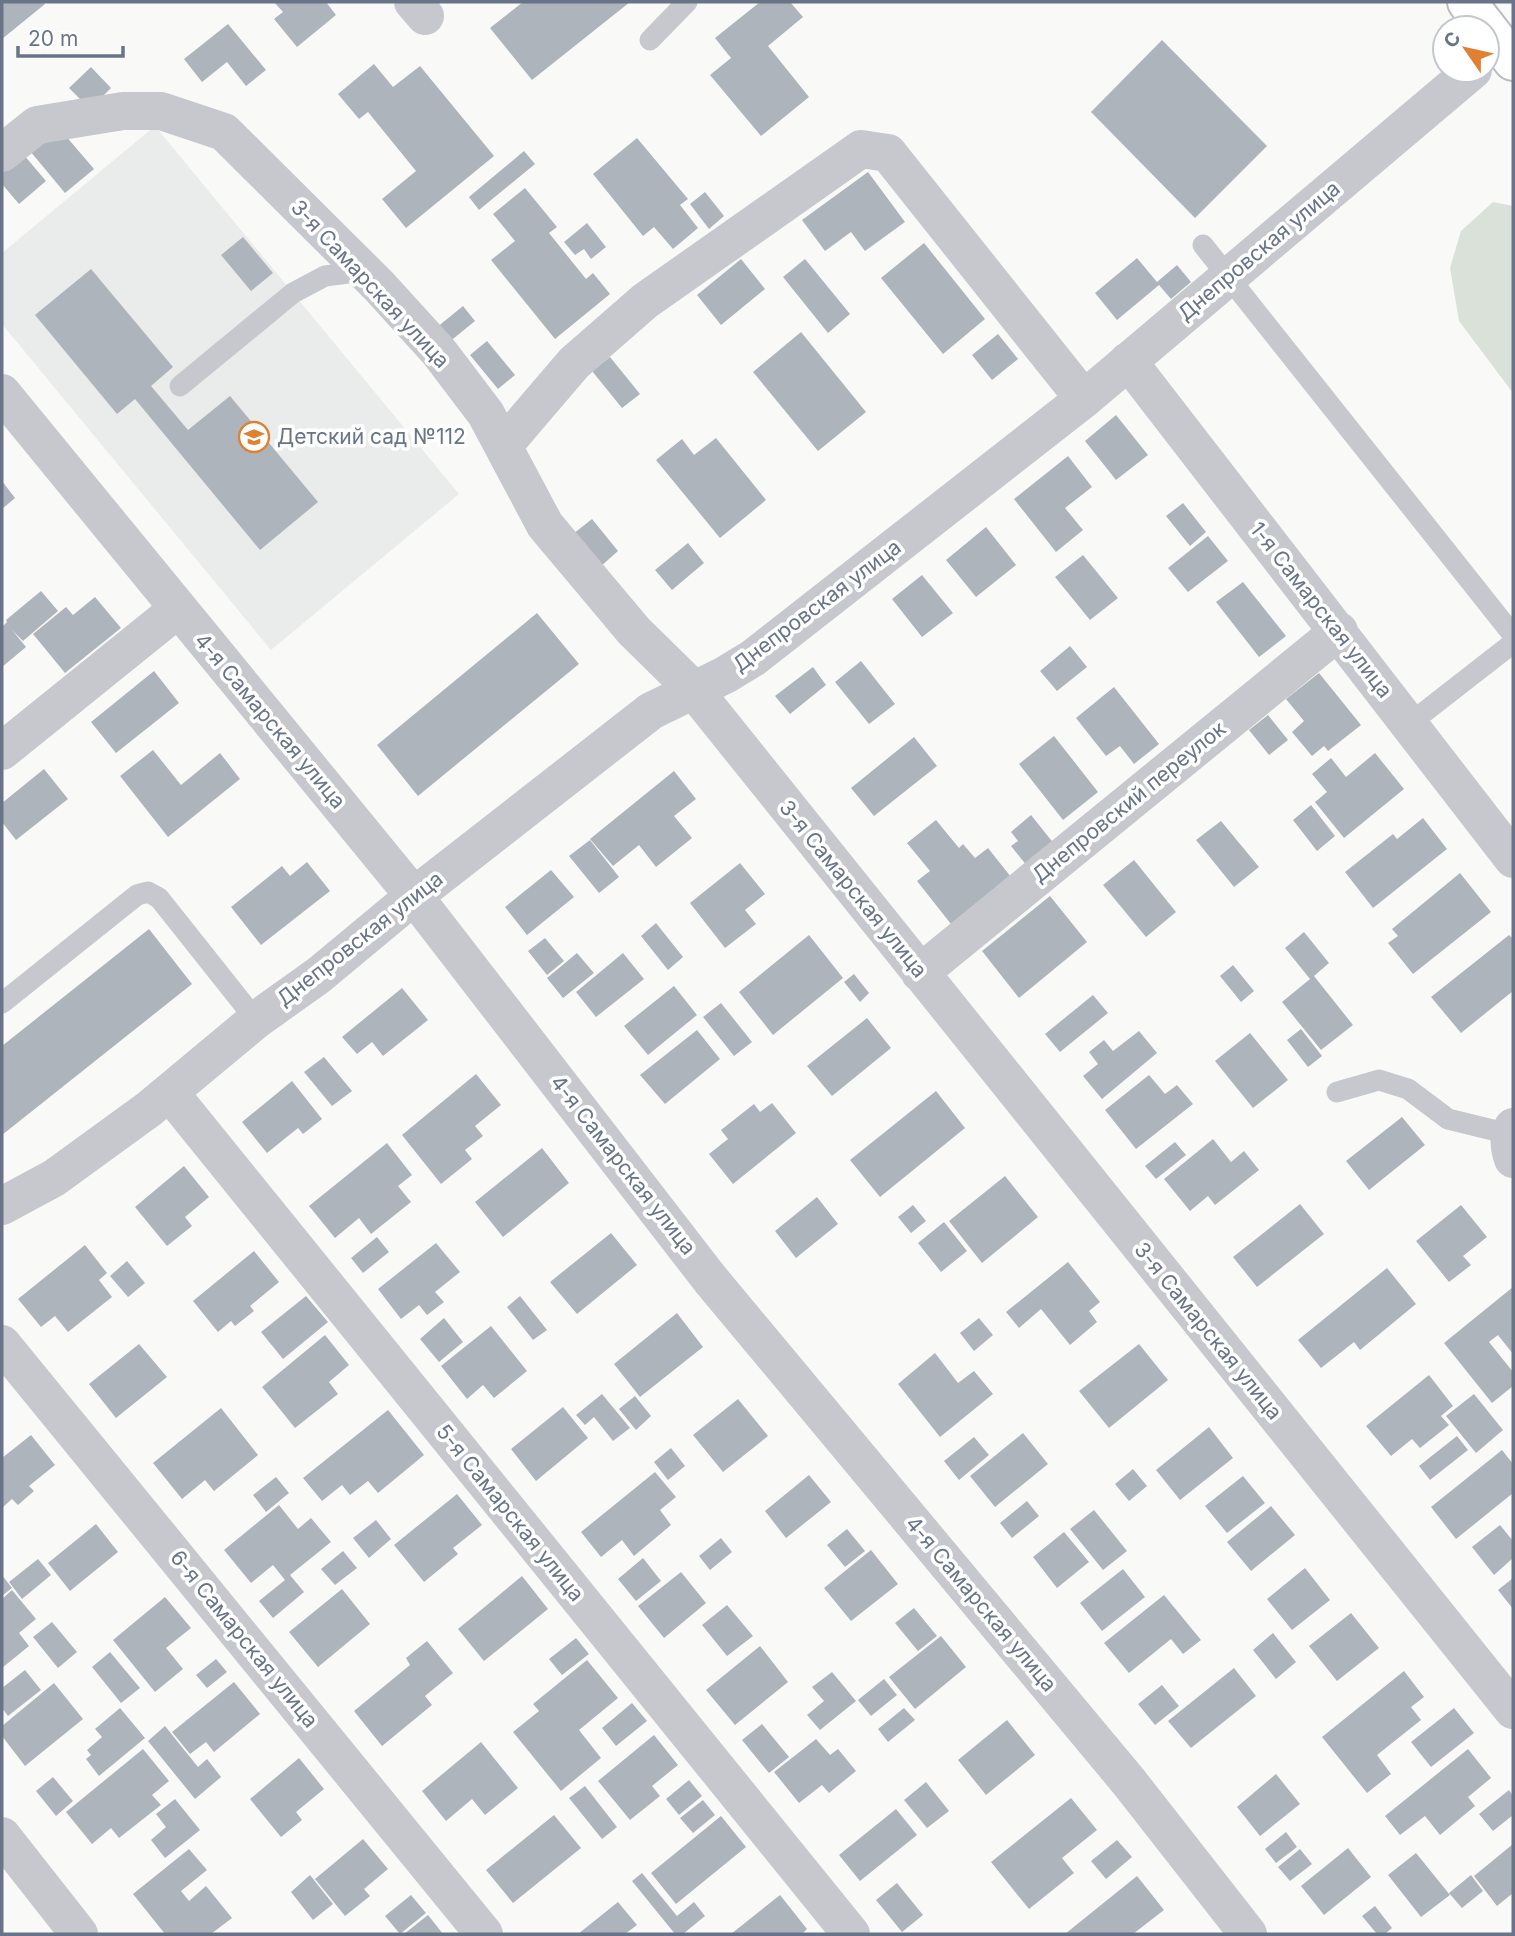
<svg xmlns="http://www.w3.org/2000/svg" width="1515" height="1936" font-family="Inter,sans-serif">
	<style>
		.built { fill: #eaebeb }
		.green { fill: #dae1d9 }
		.building { fill: #aeb4bc }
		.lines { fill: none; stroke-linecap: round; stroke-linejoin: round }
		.primary-casing { stroke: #b9bcc1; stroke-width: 42 }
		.lane { stroke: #c6c8cd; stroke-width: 21 }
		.street { stroke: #c6c8cd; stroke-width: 38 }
		.primary { stroke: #fff; stroke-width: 38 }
		.labels { text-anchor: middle; stroke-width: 7; stroke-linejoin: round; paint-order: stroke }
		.street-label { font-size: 21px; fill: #697488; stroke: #fff }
		.poi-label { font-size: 21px; fill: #697488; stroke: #fff; text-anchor: start }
	</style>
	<rect width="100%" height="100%" fill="#f9faf8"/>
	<!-- built -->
	<path class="built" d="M155,126L459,494L271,650L2,324V253Z"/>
	<!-- green -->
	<path class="green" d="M1493,202L1513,206V393L1459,321L1450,268L1461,231Z"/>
	<!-- building -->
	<path class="building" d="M2,2H43L45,4L2,39Z
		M274,2H326L336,15L297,47L274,19L283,12Z
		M523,2H630L532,80L490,28Z
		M760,2H790L803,17L768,46L809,97L761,136L710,75L731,58L715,38Z
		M228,24L266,70L246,86L227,62L202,82L184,59Z
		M1162,40L1267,146L1195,218L1091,112Z
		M374,64L393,87L420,66L494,156L406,228L382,199L416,171L368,112L359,119L338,94Z
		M91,67L111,88L90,109L69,88Z
		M59,128L94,169L65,193L30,151Z
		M637,138L688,199L680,205L698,228L673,249L654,227L643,236L593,174Z
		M524,151L535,164L479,210L469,197Z
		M23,154L46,181L19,204L2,184V172Z
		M868,172L905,222L865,251L851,232L825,251L802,220Z
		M525,188L557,227L549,233L586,279L593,273L610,294L555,339L491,260L515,241L493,214Z
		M705,192L724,216L709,229L690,204Z
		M587,223L606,247L591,259L584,249L575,255L564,242Z
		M243,237L273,273L251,291L221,255Z
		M924,243L985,319L943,354L881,278Z
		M1137,258L1157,282L1177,265L1191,282L1171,299L1159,285L1117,320L1095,293Z
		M741,259L765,289L721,325L697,295Z
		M805,259L850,314L828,333L783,277Z
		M91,269L173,367L151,386L188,430L230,396L318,502L260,550L135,399L117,414L35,315Z
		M463,306L475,321L448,343L436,328Z
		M801,332L866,412L818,451L753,372Z
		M998,334L1018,359L992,380L972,355Z
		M487,341L515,375L498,389L470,355Z
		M610,357L640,394L622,408L592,371Z
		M1116,415L1148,455L1116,480L1085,441Z
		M716,438L766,500L720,538L656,460L682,439L694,455Z
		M1068,456L1092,487L1065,508L1083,530L1056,552L1014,499Z
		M2,481L15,498L2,509Z
		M1183,503L1206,532L1190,546L1166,516Z
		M592,519L618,551L600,567L573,534Z
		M986,527L1016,565L976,597L946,560Z
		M1208,536L1228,561L1188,592L1168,568Z
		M688,543L704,563L672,590L655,570Z
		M1083,555L1118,598L1090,620L1055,577Z
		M922,575L953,613L922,637L892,599Z
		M1243,582L1286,636L1259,657L1216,602Z
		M41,591L58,611L23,641L12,630L26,647L2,667V627L7,622L6,620Z
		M95,597L121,628L65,673L33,634L66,607L73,615Z
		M537,613L579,664L418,796L377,745Z
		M1070,646L1087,667L1057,691L1040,671Z
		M861,661L895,704L869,724L835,682Z
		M813,667L826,685L790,714L775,696Z
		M154,671L179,703L116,753L91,722Z
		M1319,673L1361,725L1328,751L1324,746L1312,756L1292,732L1304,721L1286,699Z
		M1114,687L1159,744L1134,764L1120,746L1106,756L1076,718Z
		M1268,715L1288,740L1269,755L1249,730Z
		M1054,736L1098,792L1063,820L1019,764Z
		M914,737L937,766L874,816L851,788Z
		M153,750L181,785L220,753L240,779L168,837L120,776Z
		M1375,753L1404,789L1344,838L1315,802L1327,792L1312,774L1331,758L1346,777Z
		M44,769L68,799L16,840L2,822V803Z
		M674,771L696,799L674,816L692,838L656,867L639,845L613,866L590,839Z
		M1311,805L1335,836L1317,851L1293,820Z
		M1031,815L1055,845L1028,867L1011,846L1018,841L1011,832Z
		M1423,818L1447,849L1373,908L1345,872L1393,834L1397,839Z
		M936,820L959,848L963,844L975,858L988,848L1011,877L951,924L917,881L930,871L907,843Z
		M1221,821L1259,867L1234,887L1196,840Z
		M590,840L619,877L599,893L569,856Z
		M1134,860L1176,912L1146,937L1103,885Z
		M307,862L330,891L261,945L231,907L282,866L290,876Z
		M740,863L765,894L745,910L756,924L725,948L690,903Z
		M551,870L574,897L527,935L505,907Z
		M1460,873L1491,912L1413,974L1388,943L1398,936L1392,929Z
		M1050,896L1087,942L1019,998L982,951Z
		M656,923L683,957L668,970L641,936Z
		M149,929L192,984L2,1135V1046Z
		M1304,932L1329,963L1314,976L1353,1025L1321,1050L1282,1002L1310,979L1285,948Z
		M809,935L843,978L773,1035L739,992Z
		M1509,935L1513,939V991L1461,1033L1431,997Z
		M545,938L564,961L547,975L528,951Z
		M577,953L594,973L563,998L547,978Z
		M623,953L644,979L596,1017L576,992Z
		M1233,965L1254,991L1241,1002L1220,976Z
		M854,974L869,993L860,1002L844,982Z
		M674,986L697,1015L648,1055L624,1026Z
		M402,988L428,1020L383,1056L372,1042L357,1054L342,1037Z
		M1093,995L1108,1013L1060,1052L1045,1034Z
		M721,1003L752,1042L734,1056L703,1017Z
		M867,1018L891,1048L832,1096L807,1066Z
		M1301,1029L1322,1056L1308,1067L1287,1040Z
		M697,1030L720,1059L665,1104L640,1075Z
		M1139,1031L1157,1053L1102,1099L1083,1076L1098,1064L1089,1052L1104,1040L1113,1051Z
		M1250,1033L1288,1080L1253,1108L1215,1061Z
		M324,1057L352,1091L332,1106L304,1072Z
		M476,1074L501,1105L475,1126L483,1136L465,1150L472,1159L441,1184L402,1135Z
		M1149,1075L1165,1094L1177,1085L1193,1104L1136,1149L1105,1110Z
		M292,1081L322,1119L303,1134L298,1128L267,1153L242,1122Z
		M936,1091L965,1128L880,1197L850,1160Z
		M772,1103L796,1133L733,1184L709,1154L728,1139L721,1130L754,1104L760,1112Z
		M1402,1117L1425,1145L1369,1190L1346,1161Z
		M1213,1139L1231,1162L1244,1151L1259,1170L1215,1205L1208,1196L1190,1211L1164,1179Z
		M1175,1142L1186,1155L1156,1179L1145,1166Z
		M387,1143L412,1175L398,1186L411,1202L371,1234L359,1218L335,1238L309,1206Z
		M542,1148L569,1183L503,1237L475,1202Z
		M184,1166L209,1197L185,1217L192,1226L167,1246L135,1207Z
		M1005,1176L1038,1217L982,1263L949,1221Z
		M817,1197L838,1224L796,1258L775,1231Z
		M1300,1204L1324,1234L1257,1287L1233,1257Z
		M913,1205L926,1221L911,1233L898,1217Z
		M1461,1205L1487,1237L1463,1256L1471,1265L1449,1282L1416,1241Z
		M944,1222L967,1251L941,1272L918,1243Z
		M611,1233L637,1265L577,1314L550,1282Z
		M377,1237L389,1252L363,1273L351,1258Z
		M436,1243L460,1272L435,1292L444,1302L427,1315L419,1305L401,1319L378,1289Z
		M85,1245L107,1273L99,1280L112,1297L68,1332L55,1316L41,1327L18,1299Z
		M254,1251L279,1282L250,1306L254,1311L235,1326L231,1321L218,1332L193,1301Z
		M127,1261L145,1283L128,1297L110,1276Z
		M1068,1262L1100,1302L1089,1311L1097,1322L1070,1345L1041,1309L1019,1328L1006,1312Z
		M1387,1268L1416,1304L1360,1350L1354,1342L1321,1368L1298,1340Z
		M1513,1287V1354L1498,1335L1489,1342L1513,1372V1386L1492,1403L1444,1343Z
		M306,1296L328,1322L283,1359L261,1332Z
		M520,1296L547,1330L533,1340L507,1307Z
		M677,1313L703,1347L640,1397L614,1364Z
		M444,1318L463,1342L439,1362L420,1339Z
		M979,1318L993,1335L974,1351L960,1333Z
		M491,1326L527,1371L494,1398L483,1385L467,1399L441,1366Z
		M325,1335L349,1365L329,1382L338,1394L295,1428L262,1387Z
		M139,1344L167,1377L116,1418L89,1384Z
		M1139,1344L1168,1380L1109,1428L1079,1391Z
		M935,1353L958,1383L974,1371L993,1394L940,1437L898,1384Z
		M1429,1375L1453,1406L1441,1416L1449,1425L1420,1448L1412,1439L1391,1456L1366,1426Z
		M602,1394L630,1428L613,1441L594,1417L585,1425L576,1415Z
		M1474,1394L1503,1430L1476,1453L1446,1416Z
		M635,1396L651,1416L636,1430L619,1409Z
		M738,1399L768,1436L723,1472L693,1435Z
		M563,1407L588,1438L536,1481L511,1449Z
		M221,1408L258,1455L214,1491L205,1480L182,1499L153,1463Z
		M388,1410L424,1455L378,1493L368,1481L350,1495L342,1485L322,1501L303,1478Z
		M1209,1427L1233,1458L1180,1500L1156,1470Z
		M1023,1433L1048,1464L995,1507L970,1476Z
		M31,1435L55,1465L29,1486L34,1491L18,1505L12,1499L2,1508V1458Z
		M1457,1436L1468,1450L1430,1480L1419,1466Z
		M974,1437L989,1455L959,1480L944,1461Z
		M671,1448L685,1466L668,1480L654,1462Z
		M1502,1450L1513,1464V1493L1456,1539L1431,1507Z
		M1133,1469L1147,1486L1129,1501L1115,1484Z
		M655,1472L676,1497L660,1510L671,1525L634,1556L622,1540L601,1557L581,1532Z
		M809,1475L831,1502L786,1538L765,1511Z
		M1243,1476L1265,1503L1227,1533L1205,1506Z
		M276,1477L289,1493L266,1512L253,1495Z
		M457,1494L482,1525L453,1548L458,1554L424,1582L394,1545Z
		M1027,1501L1039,1516L1012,1538L1000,1523Z
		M279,1505L298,1529L311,1518L331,1542L290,1575L304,1592L273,1618L259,1601L285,1580L273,1565L251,1583L224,1550Z
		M1271,1506L1295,1535L1251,1571L1227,1542Z
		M1094,1510L1127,1551L1103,1570L1070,1529Z
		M376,1520L391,1539L369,1558L353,1538Z
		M96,1524L118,1552L70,1591L48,1563Z
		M1500,1525L1513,1541V1558L1494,1575L1472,1547Z
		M847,1529L865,1551L845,1567L827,1545Z
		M1064,1532L1089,1562L1057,1588L1033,1557Z
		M721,1538L732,1552L710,1570L699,1556Z
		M871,1550L898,1584L851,1621L824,1588Z
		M343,1551L357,1568L335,1585L321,1569Z
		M643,1558L661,1581L636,1601L618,1579Z
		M38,1559L51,1575L22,1599L9,1582Z
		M1305,1568L1330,1600L1292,1630L1267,1599Z
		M1123,1569L1145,1597L1102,1631L1080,1603Z
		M681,1572L706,1603L664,1638L638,1606Z
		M2,1575L12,1588L2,1596Z
		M522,1576L548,1609L484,1661L458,1629Z
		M1513,1578V1609L1498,1590Z
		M342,1589L370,1624L318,1667L289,1632Z
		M12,1590L36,1619L19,1633L29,1646L2,1668V1599Z
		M1164,1595L1201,1640L1183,1654L1171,1639L1129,1673L1104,1643Z
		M165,1597L191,1628L166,1648L183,1669L155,1692L113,1640Z
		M727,1605L753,1636L727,1656L702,1625Z
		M914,1608L937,1636L918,1651L895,1623Z
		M1351,1613L1379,1648L1337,1681L1309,1646Z
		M52,1622L77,1652L58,1668L33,1637Z
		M1273,1633L1296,1662L1276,1679L1253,1650Z
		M941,1636L966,1667L915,1709L889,1677Z
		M576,1638L589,1654L562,1675L549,1659Z
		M427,1641L453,1673L425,1696L432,1705L382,1746L354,1711L410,1665L406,1658Z
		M760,1646L788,1682L735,1725L706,1690Z
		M110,1652L140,1688L121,1703L92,1667Z
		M216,1659L227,1672L207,1688L196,1675Z
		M587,1660L618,1698L579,1730L601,1758L561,1791L513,1732L539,1711L533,1704Z
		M1234,1668L1256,1696L1191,1748L1168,1721Z
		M25,1670L41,1690L8,1716L2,1708V1688Z
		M1404,1671L1424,1697L1411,1707L1421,1720L1377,1755L1391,1774L1367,1793L1322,1737Z
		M832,1672L856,1701L820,1730L807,1715L824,1701L812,1687Z
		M884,1679L897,1695L871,1716L858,1700Z
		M234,1682L260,1714L214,1752L206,1742L190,1754L172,1732Z
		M54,1683L83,1719L25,1766L2,1736V1726Z
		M1162,1685L1179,1706L1155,1725L1138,1704Z
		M632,1703L647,1721L616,1746L602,1728Z
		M120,1708L145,1738L99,1776L86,1759L91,1755L87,1750L102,1737L95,1729Z
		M904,1708L915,1720L888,1742L878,1729Z
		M1454,1708L1474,1733L1431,1767L1411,1742Z
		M1007,1720L1035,1755L986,1795L958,1760Z
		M762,1724L789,1757L769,1773L742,1740Z
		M165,1726L198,1767L207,1759L221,1777L195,1799L148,1741Z
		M654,1735L678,1765L652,1786L660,1796L630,1820L598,1781Z
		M816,1739L830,1755L838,1749L856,1771L829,1793L822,1785L799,1803L774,1772Z
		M481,1742L518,1788L485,1815L472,1799L446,1821L422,1791Z
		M143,1749L169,1781L152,1795L161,1805L119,1838L111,1828L92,1844L66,1812Z
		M1468,1749L1491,1778L1468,1797L1475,1806L1440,1835L1425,1816L1400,1835L1385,1816Z
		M299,1758L324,1789L296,1812L302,1820L281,1837L250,1799Z
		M1276,1774L1300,1804L1260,1836L1237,1807Z
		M53,1777L73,1801L56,1816L36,1791Z
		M689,1780L702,1796L679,1815L666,1799Z
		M926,1782L949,1811L927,1828L904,1800Z
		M585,1786L617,1827L602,1839L569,1798Z
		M1509,1790L1513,1796V1815L1493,1831L1479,1814Z
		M1071,1798L1097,1830L1062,1858L1074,1873L1029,1909L991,1862Z
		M175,1799L200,1830L165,1858L151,1840L166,1827L156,1814Z
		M703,1800L715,1815L693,1833L680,1818Z
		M896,1809L917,1835L860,1881L839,1855Z
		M554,1815L581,1848L513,1903L486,1870Z
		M721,1816L746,1847L676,1904L651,1873Z
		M1286,1832L1297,1847L1276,1863L1265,1849Z
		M363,1839L388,1869L364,1889L370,1896L345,1916L315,1879Z
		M1117,1840L1132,1857L1106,1879L1091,1861Z
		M1513,1844V1893L1497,1906L1474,1876Z
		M1348,1848L1371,1877L1324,1915L1301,1886Z
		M189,1849L207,1870L181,1891L189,1901L206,1886L232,1918L211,1934H165L133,1894Z
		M1300,1849L1312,1864L1290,1881L1278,1867Z
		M1416,1853L1450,1895L1421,1917L1388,1875Z
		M642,1873L677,1916L694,1902L705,1916L683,1934H675L632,1881Z
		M310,1875L333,1904L313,1920L291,1892Z
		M1471,1875L1483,1891L1462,1908L1449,1893Z
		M1137,1876L1164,1910L1133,1934H1065Z
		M897,1883L923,1915L902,1932L876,1900Z
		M411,1895L426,1913L400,1934L385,1916Z
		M780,1895L807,1929L802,1934H731Z
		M618,1902L637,1925L625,1934H578Z
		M1375,1906L1392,1928L1385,1934H1377L1362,1916Z
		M428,1915L443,1934H404Z"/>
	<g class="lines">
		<!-- primary casing -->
		<g class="primary-casing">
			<path id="primary" d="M1467,2L1513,61"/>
		</g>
		<!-- lane -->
		<path class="lane" d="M650,40L687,2
			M1203,245L1513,635
			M180,386L293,293L325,276L364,271
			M1409,724L1513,643
			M2,1003L137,895L148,892L159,898L256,1020
			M1337,1092L1379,1080L1408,1089L1448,1119L1509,1134"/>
		<!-- street -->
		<path class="street" d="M413,2L425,16
			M2,153L37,125L123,111H161L224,132L379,286L439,352L486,414L545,525L634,631L693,689L1513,1710
			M1128,361L1513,859
			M2,393L414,896L710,1279L1129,1782L1248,1934
			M504,445L574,363L645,301L861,149L888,153L1084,399
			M2,751L178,609
			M920,973L1339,631
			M170,1093L851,1934
			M1513,1127C1508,1137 1509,1148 1513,1159
			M2,1206L54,1178L149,1109L256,1020L319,975L414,896L651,711L725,675L753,658L1084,399L1473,70
			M2,1344L484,1934
			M2,1836L79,1934"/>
		<!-- primary -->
		<use href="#primary" class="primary"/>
	</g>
	<!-- icons -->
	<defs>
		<g id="school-ring" transform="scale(1.575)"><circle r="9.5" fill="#fff" stroke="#e08032" stroke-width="1.5"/><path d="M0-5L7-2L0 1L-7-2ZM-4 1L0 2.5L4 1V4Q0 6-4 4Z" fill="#e08032"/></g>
	</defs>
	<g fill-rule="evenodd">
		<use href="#school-ring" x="254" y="437"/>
	</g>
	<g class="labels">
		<!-- street labels -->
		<g class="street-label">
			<text transform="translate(1259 251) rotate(-40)" y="7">Днепровская улица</text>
			<text transform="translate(370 284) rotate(47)" y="7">3-я Самарская улица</text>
			<text transform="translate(817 606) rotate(-37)" y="7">Днепровская улица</text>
			<text transform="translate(1321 610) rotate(52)" y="7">1-я Самарская улица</text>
			<text transform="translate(270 721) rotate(50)" y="7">4-я Самарская улица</text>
			<text transform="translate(1129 802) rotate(-39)" y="7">Днепровский переулок</text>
			<text transform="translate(853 889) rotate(51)" y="7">3-я Самарская улица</text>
			<text transform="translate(360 939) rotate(-38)" y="7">Днепровская улица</text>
			<text transform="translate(623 1165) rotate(52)" y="7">4-я Самарская улица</text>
			<text transform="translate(1208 1331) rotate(51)" y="7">3-я Самарская улица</text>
			<text transform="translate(510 1513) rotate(51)" y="7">5-я Самарская улица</text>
			<text transform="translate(981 1604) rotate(50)" y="7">4-я Самарская улица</text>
			<text transform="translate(244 1639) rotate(51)" y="7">6-я Самарская улица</text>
		</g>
		<!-- poi labels -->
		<g class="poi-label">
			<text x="277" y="444">Детский сад №112</text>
		</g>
	</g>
	<!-- border -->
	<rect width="1515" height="1936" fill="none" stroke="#697488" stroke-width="7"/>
	<!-- north arrow -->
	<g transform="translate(1466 49) rotate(304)"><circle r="33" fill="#ffffff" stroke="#c3c7cf" stroke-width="2"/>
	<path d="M0-5L12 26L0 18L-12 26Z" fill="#e08032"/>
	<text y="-10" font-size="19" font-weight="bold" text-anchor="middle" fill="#697488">С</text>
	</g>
	<!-- scale -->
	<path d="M18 46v10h105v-10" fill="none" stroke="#697488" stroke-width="3.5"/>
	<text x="28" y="46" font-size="21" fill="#697488" stroke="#ffffff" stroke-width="5" paint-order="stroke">20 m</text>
</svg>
